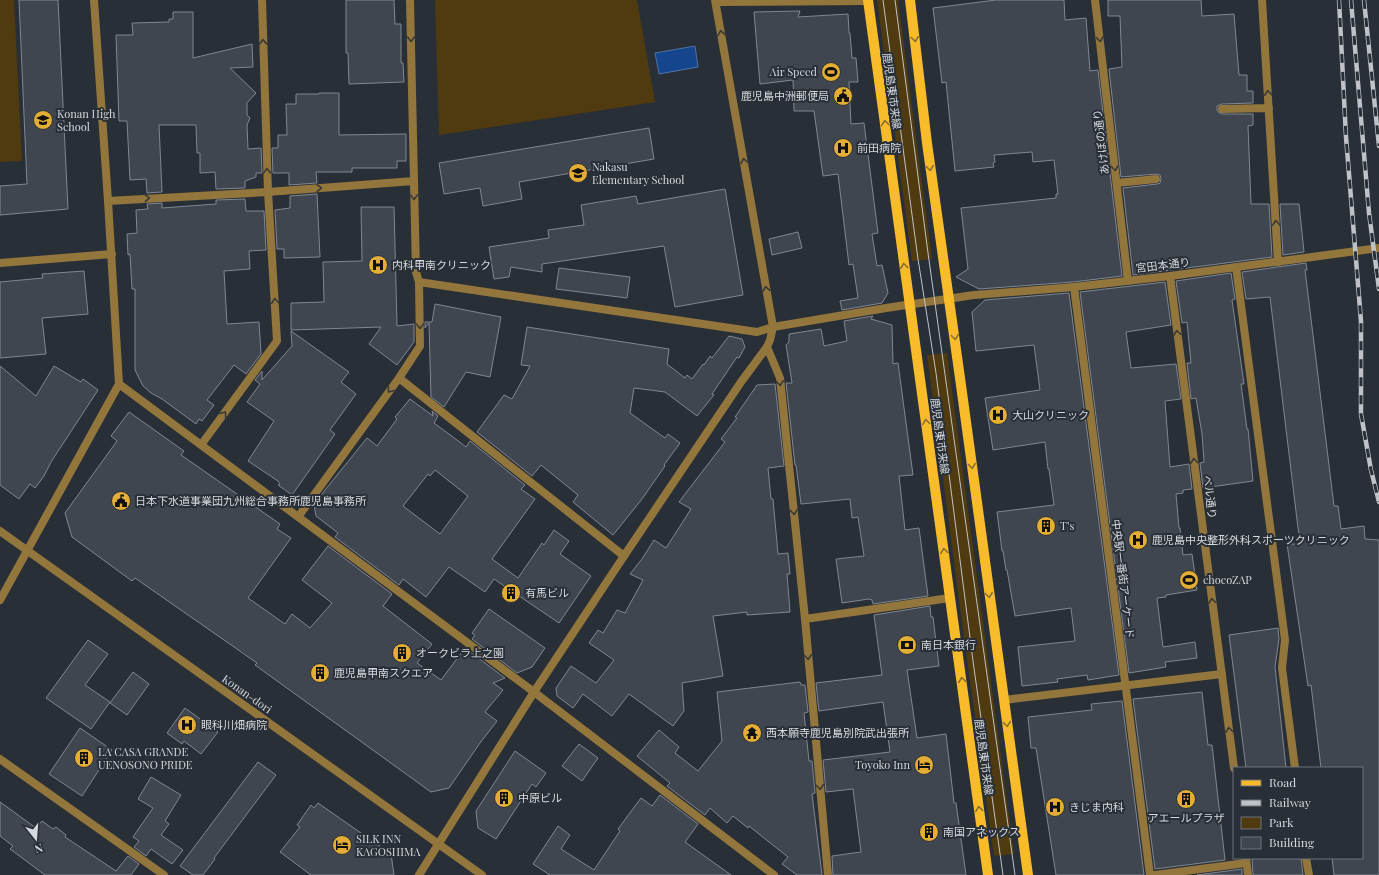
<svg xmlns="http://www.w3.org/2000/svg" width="1379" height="875" font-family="'Playfair Display','Noto Sans JP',serif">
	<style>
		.green { fill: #4f3b0f }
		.water { fill: #15468d; stroke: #4f72a5 }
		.building { fill: #40464f; stroke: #808791; fill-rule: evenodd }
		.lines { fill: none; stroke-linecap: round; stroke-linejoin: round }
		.pedestrian { stroke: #93763b; stroke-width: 8 }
		.minor { stroke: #93763b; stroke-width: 8 }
		.tertiary { stroke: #93763b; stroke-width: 8 }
		.primary { stroke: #f8bb2a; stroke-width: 10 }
		.tram { stroke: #bfc2c9; stroke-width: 1 }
		.rail-casing { stroke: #bfc2c9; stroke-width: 4.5 }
		.rail { stroke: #292f37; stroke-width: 3; stroke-dasharray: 9; stroke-linecap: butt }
		.oneway { stroke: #393a38 }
		.oneway2 { stroke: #866e31 }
		.labels { text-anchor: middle; stroke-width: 4; stroke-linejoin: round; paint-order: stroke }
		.poi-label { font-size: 11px; fill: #d5d8de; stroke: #292f37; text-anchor: start }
		.street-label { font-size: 11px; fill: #d5d8de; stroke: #292f37 }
	</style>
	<rect width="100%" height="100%" fill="#292f37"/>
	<!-- green -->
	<path class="green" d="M0,0H14L22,161L0,162Z
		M435,0H637L655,102L439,135Z
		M877,0H898L932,259L912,261Z
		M947,353L1014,854L994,856L959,600L927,355Z"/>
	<!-- water -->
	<path class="water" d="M695,46L698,67L659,74L655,53Z"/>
	<!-- building -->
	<path class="building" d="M19,0H58L68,209L0,215V186L27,184Z
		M346,0H394L395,24H401V63H403L404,82L349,84L348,53H346Z
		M996,0H1064L1065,20L1086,18L1090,71L1098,70L1122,276L1073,282L979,289L956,277L968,269L961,208L1056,198V194H1058L1054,160L1033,162L1032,152L994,155L995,162L993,163L994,167L955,171L946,82L942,83L933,8Z
		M1108,0H1201L1202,16L1234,14L1239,75H1247V91H1253V103L1222,104L1217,106V110L1218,112L1222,114H1253V125L1248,126L1251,204H1269L1272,257L1133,275L1123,188L1157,184L1160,183L1161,179L1160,175L1156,174L1121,177L1109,69L1122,67L1120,16H1108Z
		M800,11L798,17L848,14L849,33H850L852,58H856L858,82H849L851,124L864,123L878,233L872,234L877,266L882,265L888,293L882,303L842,310L840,301L858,298L853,264L849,265L838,174L823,176L814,111H794L793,80L760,84L754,12Z
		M173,12H193V58L252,44L253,67L230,68L256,93L247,103V115L250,118L247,125L248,149L261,148L262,173H256V177L245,181V188L216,189L215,172L200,173V153H197L196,125H159L162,192L147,193L146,179L130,180L127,121H119L116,35H133L132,23L169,22V19H173Z
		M319,93H339V135L406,134V161H397V168H352V172H316L317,183L289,185V173H273L272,148H278V135H287L286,104H296V94H319Z
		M649,128L654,159L519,182L522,199L483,206L480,188L444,194L439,163Z
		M725,189L743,295L675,307L664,246L542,264V272L511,267L509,277L494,279L489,247L549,238L548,230L584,225L581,205L636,196L638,204Z
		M317,194L320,257L284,258V249H277L275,210L290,208V196Z
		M245,199L246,211H264L266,250L249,251L250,269L224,271L227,324L259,322L261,354L246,374L234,365L207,400L214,405L202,421L199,419L196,424L162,399L151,393L143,386L135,370V289H132L130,254L128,255L127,234L137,233L136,210L148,209L147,204L162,203V208L216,204V200Z
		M1280,204H1299L1304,252L1283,255Z
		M361,207H394L397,326L414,324V342L397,365L369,344L381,327L291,330V303L324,302L323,262L362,261Z
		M798,232L802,248L772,255L769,239Z
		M1306,263L1307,270H1305L1334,506H1338L1341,529L1364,526L1365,539L1379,540V875H1334L1332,858H1362V768H1321L1311,685L1308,686L1287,544H1301L1298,528L1270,297L1246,299L1242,272Z
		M559,268L630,277L627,298L556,289Z
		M84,271L88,314L42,318L46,354L0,358V282L43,278L42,274Z
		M1231,273L1235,299L1232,300L1244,384H1241L1247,429H1248L1253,481L1203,488L1200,463L1204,462L1202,434L1196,398L1191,399L1187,363H1191L1187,322L1182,323L1176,281Z
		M1165,282L1171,325L1126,332L1131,368L1176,364L1181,399L1165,401L1170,467L1189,464L1192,489L1183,490V493L1176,494L1179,528H1180L1183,555L1192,554L1197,590L1166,595V597L1157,598L1163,647L1195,642L1197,658L1165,662L1166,667L1129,673L1080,292Z
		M1069,293L1119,675L1088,680L1087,675L1057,679L1058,682L1022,686L1018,647L1075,641L1071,608L1015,616L1007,570H1006L1003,551H1002L997,512L1054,505L1049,469H1048L1045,442L993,450L985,398L1040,390L1034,345L976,351L972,312L985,300Z
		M435,304L501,317L490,377L466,372L444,407L431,397L429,323L425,328V322H432Z
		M873,316L871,319L892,325L893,364L898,363L913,475L899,476L905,530L919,528L928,596L873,604L872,600L869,599L842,603L836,559L864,556L858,517L852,518L850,499L801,504L796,465H795L786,383H792L786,345L789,342V334L821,329L824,346L847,341L844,321Z
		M527,327L669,349L667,364L685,378L687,375L692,379L703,364L704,365L710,356L712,358L729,336L742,339L745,347L739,358L737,357L712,394L714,395L697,416L665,392L634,388L630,413L665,438L668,434L680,443L664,465L665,466L642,499L613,535L573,502L578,495L541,465L532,476L477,432L504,395L512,399L530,366L521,365Z
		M291,331L349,372L341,382L356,394L330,430L335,434L292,495L278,485L280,484L278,481L248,461L274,421L247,402L260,384L255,380L262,371V380L292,346Z
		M0,366L36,396L54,366L81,382L83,379L98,390L51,462L44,476L35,488L30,484L19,499L0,485Z
		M775,384L784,466L768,468L771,499H773L778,554L788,553L790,574H787L790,612L747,615V612L713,616L723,676L682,683L684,711L673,726L629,694L612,716L583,694L573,708L557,696L556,688L571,666L596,683L614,660L589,643L598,630L603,633L617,610L625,613L643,580L630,574L642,559L654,540L666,548L691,509L679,502L725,442L721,439L737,418L735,417L757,385Z
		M410,399L433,416L432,411L438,416L434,423L461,443L466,447L470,441L525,485L521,489L535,499L492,559L518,578L542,543L544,545L554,530L569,541L560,554L591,576L559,623L494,579L485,592L449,567L426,597L403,579L399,585L335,537L338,533L316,516L314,505L325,490L367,438L377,446L397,419L395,417ZM435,470L468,496L440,534L403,506L428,474L430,476Z
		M129,412L184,451L181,455L280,524L277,529L291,538L248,598L285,624L292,614L310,628L332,603L302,580L328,546L392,594L383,606L432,644L417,663L441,680L465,648L505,678L493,683L503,690L485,712L497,721L480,743L449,788L431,792L255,665L257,663L135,578L132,581L72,537L65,513L117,441L111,436Z
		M930,606L931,617H933L939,666L907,670L917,738L946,734L954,803H956L966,875H833L832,856L861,852L853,789L826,792L823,760L890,752L883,702L819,711L816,683L882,675L874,615Z
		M489,609L545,648L532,667L517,673L472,639L475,635L472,633Z
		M1278,628L1279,639L1275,667L1286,768H1246L1229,635Z
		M88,640L108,654L85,685L110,702L91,729L46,698Z
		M133,672L149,684L127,715L110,703Z
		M800,682L801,685H805L808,712L804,713L809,761H812L815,793L812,794L822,875H797L782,864L788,857L749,826L748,828L733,816L727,823L710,808L705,815L667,786L670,783L637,756L659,730L679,747L675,753L698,771L722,741L717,692Z
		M1202,692L1208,745H1212L1225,860L1155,869L1133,699Z
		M1122,701L1144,875H1056L1036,748H1031L1028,717L1092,710L1091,704Z
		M185,708L218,732L201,754L184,741L182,744L167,733Z
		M80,728L112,750L82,796L49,774Z
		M579,744L598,758L582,781L562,766Z
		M515,751L546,773L536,787L532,784L496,839L478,828L476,811Z
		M258,762L276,775L214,858L215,859L203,875H193L180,866Z
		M151,777L181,795L165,821L169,824L161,835L183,850L172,864L151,849L146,856L134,847L139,841L133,837L153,808L138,799Z
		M660,795L698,824L685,842L731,875H550L533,864L558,826L570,835L561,849L594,870L620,831L618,829L641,798L652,806Z
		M0,802L36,828L42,821L53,829L56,827L66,835L65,837L116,871L128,856L139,864L131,875H45L10,849L13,846L0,836Z
		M318,803L391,854L394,875H311L280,852L300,827L297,825L311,805L314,808Z
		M1252,858H1301L1303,875H1253Z
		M1242,869V875H1197Z"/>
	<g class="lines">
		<!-- pedestrian -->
		<path class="pedestrian" d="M1074,287L1150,875
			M1004,700L1222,674
			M1155,875L1246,863"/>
		<!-- minor -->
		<path class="minor" d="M1095,0L1128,281
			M1262,0L1278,262
			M716,2L868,1
			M1222,109L1269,108
			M1117,183L1156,179
			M108,201L268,192L414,181
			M0,263L112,254
			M1236,267L1285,640L1282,668L1295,768
			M1170,276L1234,768
			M419,282L757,332L773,327L715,0
			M767,347L780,378L805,619L828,875
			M399,378L624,556
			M119,384L534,692L774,875
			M201,445L277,341L268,192L262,0
			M298,517L399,378L420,346L419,282L416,272L410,0
			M27,551L119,384L108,201L94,0
			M805,619L950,598
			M0,759L164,875
			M1246,858L1248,875
			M1306,858L1309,875"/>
		<!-- tertiary -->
		<path class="tertiary" d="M0,531L482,875
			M0,600L27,551
			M419,875L534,692L624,556L741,382L767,347L770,340L773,327L886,308L974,295L1074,287L1170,276L1379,248"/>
		<!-- primary -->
		<path class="primary" d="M868,0L988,875
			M910,0L927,143L960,378L1028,875"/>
		<!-- tram -->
		<path class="tram" d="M883,0L918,259L936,373L973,661L1003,875
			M895,0L928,253L1015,875"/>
		<!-- rail casing -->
		<g class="rail-casing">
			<path id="rail" d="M1339,0L1346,137L1361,321V414L1371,470L1379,502
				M1351,0L1369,213L1379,289
				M1364,0L1379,146"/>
		</g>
		<!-- rail -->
		<use href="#rail" class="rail"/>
	</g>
	<!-- one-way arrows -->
	<defs><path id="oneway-chevron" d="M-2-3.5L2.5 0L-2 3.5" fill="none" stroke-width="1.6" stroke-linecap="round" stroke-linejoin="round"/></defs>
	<g class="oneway">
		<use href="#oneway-chevron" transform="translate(721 33) rotate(-100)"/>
		<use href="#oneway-chevron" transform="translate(411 39) rotate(89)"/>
		<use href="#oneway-chevron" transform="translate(1100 39) rotate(83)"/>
		<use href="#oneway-chevron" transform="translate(263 42) rotate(-92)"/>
		<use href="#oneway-chevron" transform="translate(1268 93) rotate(-94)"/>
		<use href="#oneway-chevron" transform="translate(744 161) rotate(-100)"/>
		<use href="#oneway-chevron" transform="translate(1115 168) rotate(83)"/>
		<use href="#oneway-chevron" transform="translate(267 171) rotate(-92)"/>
		<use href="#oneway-chevron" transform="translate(319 188) rotate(-4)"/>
		<use href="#oneway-chevron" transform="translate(414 197) rotate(89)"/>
		<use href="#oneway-chevron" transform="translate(147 198) rotate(-3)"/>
		<use href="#oneway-chevron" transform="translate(1276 223) rotate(-93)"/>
		<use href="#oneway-chevron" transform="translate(766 289) rotate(-100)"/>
		<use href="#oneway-chevron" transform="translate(275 301) rotate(-94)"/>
		<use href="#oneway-chevron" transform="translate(420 326) rotate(89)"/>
		<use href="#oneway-chevron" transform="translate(1177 333) rotate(-98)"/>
		<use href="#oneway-chevron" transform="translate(780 383) rotate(83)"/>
		<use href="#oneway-chevron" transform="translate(390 390) rotate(126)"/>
		<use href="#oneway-chevron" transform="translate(224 414) rotate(-54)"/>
		<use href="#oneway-chevron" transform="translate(1194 461) rotate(-97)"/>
		<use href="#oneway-chevron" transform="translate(794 512) rotate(84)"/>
		<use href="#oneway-chevron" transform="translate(1212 601) rotate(-98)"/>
		<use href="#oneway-chevron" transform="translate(808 657) rotate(85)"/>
		<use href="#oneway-chevron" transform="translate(1229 730) rotate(-97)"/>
		<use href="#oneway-chevron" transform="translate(820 787) rotate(85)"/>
	</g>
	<g class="oneway2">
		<use href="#oneway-chevron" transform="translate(915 39) rotate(83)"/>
		<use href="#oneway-chevron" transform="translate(885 123) rotate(-98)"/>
		<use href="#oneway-chevron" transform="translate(930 168) rotate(82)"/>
		<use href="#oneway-chevron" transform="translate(904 266) rotate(-97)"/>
		<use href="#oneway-chevron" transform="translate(955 337) rotate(82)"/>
		<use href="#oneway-chevron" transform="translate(926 422) rotate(-98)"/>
		<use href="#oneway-chevron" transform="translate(972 466) rotate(82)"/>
		<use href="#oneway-chevron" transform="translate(944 551) rotate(-98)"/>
		<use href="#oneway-chevron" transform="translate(989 595) rotate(82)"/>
		<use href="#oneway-chevron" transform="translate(962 680) rotate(-98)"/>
		<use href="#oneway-chevron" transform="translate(1007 724) rotate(82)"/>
		<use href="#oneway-chevron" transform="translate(979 809) rotate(-98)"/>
	</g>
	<!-- icons -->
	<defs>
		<g id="stadium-disc" transform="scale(1)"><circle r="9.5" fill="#e4ae35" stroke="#292f37"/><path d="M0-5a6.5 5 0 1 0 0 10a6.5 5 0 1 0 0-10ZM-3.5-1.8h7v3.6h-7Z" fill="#111"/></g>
		<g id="civic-disc" transform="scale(1)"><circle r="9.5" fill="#e4ae35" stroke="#292f37"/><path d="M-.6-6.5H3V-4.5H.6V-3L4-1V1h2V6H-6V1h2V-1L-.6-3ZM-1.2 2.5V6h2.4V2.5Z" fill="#111"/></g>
		<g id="school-disc" transform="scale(1)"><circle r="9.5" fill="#e4ae35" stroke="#292f37"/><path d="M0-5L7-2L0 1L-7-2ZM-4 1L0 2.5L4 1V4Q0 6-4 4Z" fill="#111"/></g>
		<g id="hospital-disc" transform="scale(1)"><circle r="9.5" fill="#e4ae35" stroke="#292f37"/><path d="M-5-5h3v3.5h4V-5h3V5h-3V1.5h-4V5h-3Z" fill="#111"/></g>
		<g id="building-disc" transform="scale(1)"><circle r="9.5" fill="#e4ae35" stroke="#292f37"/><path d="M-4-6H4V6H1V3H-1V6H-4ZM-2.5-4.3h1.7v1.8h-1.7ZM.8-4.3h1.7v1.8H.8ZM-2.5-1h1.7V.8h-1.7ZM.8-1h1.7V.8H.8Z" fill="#111"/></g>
		<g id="bank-disc" transform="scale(1)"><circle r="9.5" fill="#e4ae35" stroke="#292f37"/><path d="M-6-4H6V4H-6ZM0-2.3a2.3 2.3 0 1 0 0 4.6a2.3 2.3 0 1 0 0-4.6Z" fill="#111"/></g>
		<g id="temple-disc" transform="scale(1)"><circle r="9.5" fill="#e4ae35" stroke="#292f37"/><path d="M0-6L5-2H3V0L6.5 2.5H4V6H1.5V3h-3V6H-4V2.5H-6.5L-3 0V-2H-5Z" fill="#111"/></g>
		<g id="hotel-disc" transform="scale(1)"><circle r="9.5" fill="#e4ae35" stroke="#292f37"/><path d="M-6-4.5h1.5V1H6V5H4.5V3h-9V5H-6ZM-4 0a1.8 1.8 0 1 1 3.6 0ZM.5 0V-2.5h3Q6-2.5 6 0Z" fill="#111"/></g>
	</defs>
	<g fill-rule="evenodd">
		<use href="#stadium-disc" x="831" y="72"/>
		<use href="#civic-disc" x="843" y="96"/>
		<use href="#school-disc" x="43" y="120"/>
		<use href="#hospital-disc" x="843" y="148"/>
		<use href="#school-disc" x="578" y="173"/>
		<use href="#hospital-disc" x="378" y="265"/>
		<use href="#hospital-disc" x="998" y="415"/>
		<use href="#civic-disc" x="121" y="501"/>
		<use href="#building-disc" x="1046" y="526"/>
		<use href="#hospital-disc" x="1138" y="540"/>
		<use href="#stadium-disc" x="1189" y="580"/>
		<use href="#building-disc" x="511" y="593"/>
		<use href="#bank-disc" x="907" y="645"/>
		<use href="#building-disc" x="402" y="653"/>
		<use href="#building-disc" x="320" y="673"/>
		<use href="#hospital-disc" x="187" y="725"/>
		<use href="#temple-disc" x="752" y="733"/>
		<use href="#building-disc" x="84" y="758"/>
		<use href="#hotel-disc" x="924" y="765"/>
		<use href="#building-disc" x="504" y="798"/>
		<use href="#building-disc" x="1186" y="799"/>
		<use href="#hospital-disc" x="1055" y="807"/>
		<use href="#building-disc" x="929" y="832"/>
		<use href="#hotel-disc" x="342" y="845"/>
	</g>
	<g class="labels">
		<!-- poi labels -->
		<g class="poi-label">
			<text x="817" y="76" text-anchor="end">Air Speed</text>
			<text x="829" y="100" text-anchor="end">鹿児島中洲郵便局</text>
			<text x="57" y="118">Konan High<tspan x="57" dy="13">School</tspan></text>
			<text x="857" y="152">前田病院</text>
			<text x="592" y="171">Nakasu<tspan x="592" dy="13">Elementary School</tspan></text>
			<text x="392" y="269">内科甲南クリニック</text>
			<text x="1012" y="419">大山クリニック</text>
			<text x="135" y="505">日本下水道事業団九州総合事務所鹿児島事務所</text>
			<text x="1060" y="530">T’s</text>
			<text x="1152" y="544">鹿児島中央整形外科スポーツクリニック</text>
			<text x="1203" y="584">chocoZAP</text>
			<text x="525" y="597">有馬ビル</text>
			<text x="921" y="649">南日本銀行</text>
			<text x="416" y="657">オークビラ上之園</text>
			<text x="334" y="677">鹿児島甲南スクエア</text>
			<text x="201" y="729">眼科川畑病院</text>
			<text x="766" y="737">西本願寺鹿児島別院武出張所</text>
			<text x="98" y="756">LA CASA GRANDE<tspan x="98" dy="13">UENOSONO PRIDE</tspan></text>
			<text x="910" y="769" text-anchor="end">Toyoko Inn</text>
			<text x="518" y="802">中原ビル</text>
			<text x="1069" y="811">きじま内科</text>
			<text x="1186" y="822" text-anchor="middle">アエールプラザ</text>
			<text x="943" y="836">南国アネックス</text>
			<text x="356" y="843">SILK INN<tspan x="356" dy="13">KAGOSHIMA</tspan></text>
		</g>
		<!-- street labels -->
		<g class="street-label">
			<text transform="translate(892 91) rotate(82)" y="4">鹿児島東市来線</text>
			<text transform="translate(1101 142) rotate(-97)" y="4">あけぼの通り</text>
			<text transform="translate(1163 265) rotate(-7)" y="4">宮田本通り</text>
			<text transform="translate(940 436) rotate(82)" y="4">鹿児島東市来線</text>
			<text transform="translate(1210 497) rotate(83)" y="4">ベル通り</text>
			<text transform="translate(1123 579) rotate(83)" y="4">中央駅一番街アーケード</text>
			<text transform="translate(247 694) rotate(35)" y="4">Konan-dori</text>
			<text transform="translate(984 757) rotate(82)" y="4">鹿児島東市来線</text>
		</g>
	</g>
	<!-- legend -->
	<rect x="1233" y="767" width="130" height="92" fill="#292f37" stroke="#6e737a"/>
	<rect x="1241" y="780" width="20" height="6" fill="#f8bb2a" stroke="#6e737a"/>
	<text x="1269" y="787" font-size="12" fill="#d5d8de">Road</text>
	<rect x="1241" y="800" width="20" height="6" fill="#bfc2c9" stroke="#6e737a"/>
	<text x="1269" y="807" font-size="12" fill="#d5d8de">Railway</text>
	<rect x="1241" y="817" width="20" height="12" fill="#4f3b0f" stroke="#6e737a"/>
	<text x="1269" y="827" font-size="12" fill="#d5d8de">Park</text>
	<rect x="1241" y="837" width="20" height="12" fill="#40464f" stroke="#6e737a"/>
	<text x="1269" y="847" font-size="12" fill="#d5d8de">Building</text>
	<!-- north arrow -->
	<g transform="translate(36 839) rotate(163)" stroke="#292f37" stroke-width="3" paint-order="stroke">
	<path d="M0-3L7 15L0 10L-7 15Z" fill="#d5d8de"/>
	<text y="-6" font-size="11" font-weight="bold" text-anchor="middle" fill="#d5d8de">N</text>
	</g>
</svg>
